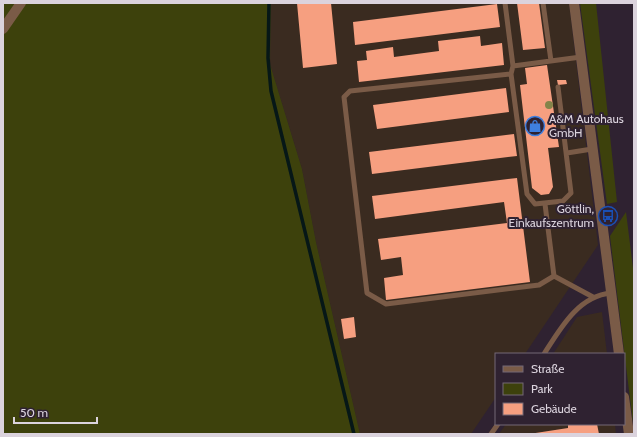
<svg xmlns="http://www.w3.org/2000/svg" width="637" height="437" font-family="Cabin,sans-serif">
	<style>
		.commercial { fill: #3a2b20 }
		.green { fill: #3d410c }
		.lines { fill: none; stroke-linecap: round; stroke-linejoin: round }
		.stream { stroke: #061717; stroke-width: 3.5 }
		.building { fill: #f69f80 }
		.service { stroke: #7a5b47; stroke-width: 5 }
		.minor { stroke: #7a5b47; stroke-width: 10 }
		.tertiary { stroke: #7a5b47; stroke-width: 10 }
		.tree { fill: #838449 }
		.labels { text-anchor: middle; stroke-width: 4; stroke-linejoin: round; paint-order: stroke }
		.poi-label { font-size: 12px; fill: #dbd3dd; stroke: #2f2231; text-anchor: start }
	</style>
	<rect width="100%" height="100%" fill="#2f2231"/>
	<!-- commercial -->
	<path class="commercial" d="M271,3H569L598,245L525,354H496V397L471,434H360L316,242L302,169L270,64Z
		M602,312L607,354H553L577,317Z
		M506,424H615L616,434H499Z"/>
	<!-- green -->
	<path class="green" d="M3,3H271L270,64L302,169L316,242L360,434H3Z
		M580,3H596L617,202L607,204Z
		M626,212L634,276V431L610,236Z"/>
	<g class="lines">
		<!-- stream -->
		<path class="stream" d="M269,3L268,58L271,91L354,434"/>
	</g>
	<!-- building -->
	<path class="building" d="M297,3H331L337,64L303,68Z
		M517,3H539L545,48L523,50Z
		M497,4L500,27L355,45L353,22Z
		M480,36L481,46L502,43L504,65L359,82L357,61L367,60L366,51L393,47L394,57L439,51L438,41Z
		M547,65L559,147L548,148L553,187L549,194L541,195L532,188L520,85L527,84L525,68Z
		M557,80H566L567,84L558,85Z
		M506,88L509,112L377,129L373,105Z
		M514,134L517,156L372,174L369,152Z
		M517,178L530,282L386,300L384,278L403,275L401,257L381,260L378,239L507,223L504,202L375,219L372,196Z
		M354,317L356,337L344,339L341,319Z
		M568,424H597L599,434H529L568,428Z"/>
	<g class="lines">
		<!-- service -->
		<path class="service" d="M505,3L513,66L511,74L527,194L535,204L563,201L571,193L558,87
			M543,3L551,61
			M513,66L581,57
			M511,74L350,91L344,97L367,293L386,304L539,285L554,276L593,297
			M567,153L592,149
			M545,204L554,276
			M544,354C560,329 578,296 611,293
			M491,434L498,424"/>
		<!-- minor -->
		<path class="minor" d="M3,29L21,3"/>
		<!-- tertiary -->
		<path class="tertiary" d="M574,3L619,354
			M624,397L629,434"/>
	</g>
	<!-- trees -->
	<circle class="tree" cx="549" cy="105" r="4"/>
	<!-- icons -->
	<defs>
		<g id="shop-ring" transform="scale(1)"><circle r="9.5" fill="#2f2231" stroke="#3f7fe0" stroke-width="1.5"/><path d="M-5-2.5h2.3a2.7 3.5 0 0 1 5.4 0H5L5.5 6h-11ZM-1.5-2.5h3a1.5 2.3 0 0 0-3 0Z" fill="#3f7fe0"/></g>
		<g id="bus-ring" transform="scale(1)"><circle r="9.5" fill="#2f2231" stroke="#1a4fb4" stroke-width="1.5"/><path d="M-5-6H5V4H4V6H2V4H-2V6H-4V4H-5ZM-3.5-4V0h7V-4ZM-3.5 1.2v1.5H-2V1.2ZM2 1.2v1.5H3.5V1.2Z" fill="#1a4fb4"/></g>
	</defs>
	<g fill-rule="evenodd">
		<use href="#shop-ring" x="535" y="126"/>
		<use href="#bus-ring" x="608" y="216"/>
	</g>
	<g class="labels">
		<!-- poi labels -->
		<g class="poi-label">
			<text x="549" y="123">A&amp;M Autohaus<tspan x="549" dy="14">GmbH</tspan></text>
			<text x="594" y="213" text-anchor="end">Göttlin,<tspan x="594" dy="14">Einkaufszentrum</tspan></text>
		</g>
	</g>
	<!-- border -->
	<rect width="637" height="437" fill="none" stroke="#dbd3dd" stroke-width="8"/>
	<!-- legend -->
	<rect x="495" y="353" width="130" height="72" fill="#2f2231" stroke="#746976"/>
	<rect x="503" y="366" width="20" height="6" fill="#7a5b47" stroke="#746976"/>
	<text x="531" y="373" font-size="12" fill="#dbd3dd">Straße</text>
	<rect x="503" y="383" width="20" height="12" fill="#3d410c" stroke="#746976"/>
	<text x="531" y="393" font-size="12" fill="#dbd3dd">Park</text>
	<rect x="503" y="403" width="20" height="12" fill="#f69f80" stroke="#746976"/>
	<text x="531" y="413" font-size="12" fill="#dbd3dd">Gebäude</text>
	<!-- scale -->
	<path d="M14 417v6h83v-6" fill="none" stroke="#dbd3dd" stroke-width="2"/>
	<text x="20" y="417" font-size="12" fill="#dbd3dd" stroke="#2f2231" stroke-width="3" paint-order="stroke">50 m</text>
</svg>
